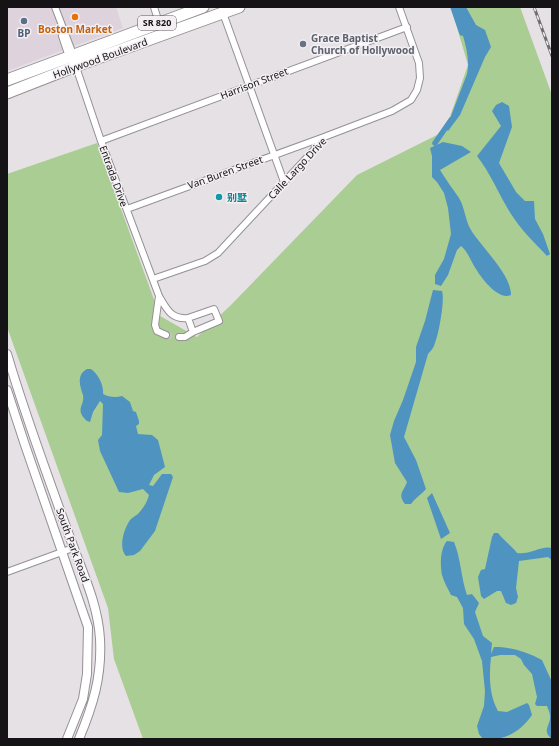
<svg xmlns="http://www.w3.org/2000/svg" width="559" height="746" font-family="'Noto Sans','Noto Sans SC',sans-serif">
	<style>
		.built { fill: #ded3dd }
		.green { fill: #a9cd93 }
		.water { fill: #4f93c1 }
		.lines { fill: none; stroke-linecap: round; stroke-linejoin: round }
		.canal { stroke: #4f93c1; stroke-width: 5.5 }
		.street-tunnel { stroke: #c7c2c6; stroke-width: 6; stroke-dasharray: 6 3; stroke-linecap: butt }
		.street-casing { stroke: #949094; stroke-width: 8 }
		.secondary-casing { stroke: #949094; stroke-width: 10 }
		.highway-casing { stroke: #949094; stroke-width: 13 }
		.street { stroke: #fff; stroke-width: 6 }
		.secondary { stroke: #fff; stroke-width: 8 }
		.highway { stroke: #fff; stroke-width: 11 }
		.rail-casing { stroke: #706d70; stroke-width: 3 }
		.rail { stroke: #f3eff3; stroke-width: 1.5; stroke-dasharray: 4.5; stroke-linecap: butt }
		.food-dot { fill: #e8710a; stroke: #f3eff3; stroke-width: 1.5 }
		.service-dot { fill: #5c6f8a; stroke: #f3eff3; stroke-width: 1.5 }
		.worship-dot { fill: #6b7280; stroke: #f3eff3; stroke-width: 1.5 }
		.culture-dot { fill: #0f9aa8; stroke: #f3eff3; stroke-width: 1.5 }
		.labels { text-anchor: middle; stroke-width: 3; stroke-linejoin: round; paint-order: stroke }
		.shield { fill: #f3eff3; stroke: #585558; stroke-width: 1 }
		.shield-label { font-size: 9px; font-weight: bold; fill: #151315 }
		.food-label { font-size: 10px; font-weight: bold; fill: #c56008; stroke: #f3eff3 }
		.service-label { font-size: 10px; font-weight: bold; fill: #4e5e75; stroke: #f3eff3 }
		.worship-label { font-size: 10px; font-weight: bold; fill: #5b616d; stroke: #f3eff3; text-anchor: start }
		.street-label { font-size: 10px; fill: #151315; stroke: #f3eff3 }
		.culture-label { font-size: 10px; font-weight: bold; fill: #0d838f; stroke: #f3eff3; text-anchor: start }
	</style>
	<rect width="100%" height="100%" fill="#e6e1e5"/>
	<!-- built -->
	<path class="built" d="M7,7H116L123,28L7,71Z"/>
	<!-- green -->
	<path class="green" d="M451,7H520L552,95V739H143L114,659L108,608L7,327V174L97,143L160,316L197,337L231,305L357,175L445,131L468,65Z"/>
	<!-- water -->
	<path class="water" d="M454,7H466L476,25L485,30L491,47L485,57L460,115L448,131L446,129L467,74C472,54 459,26 454,7Z
		M502,102L509,106L512,127L499,163L516,192L525,201H534L535,219L543,234L550,254L547,256C535,243 521,230 511,214C499,195 491,174 477,156L501,126L492,111L496,105Z
		M443,142L462,146L471,152L440,170C446,180 453,189 459,198C465,208 465,220 471,230C482,248 511,274 511,295C497,301 479,275 473,264C469,257 467,251 461,246L457,250L448,275L441,286L435,284V275L444,259L451,234L448,208L444,193L437,182L432,177V156L430,148Z
		M433,290L442,291C445,300 439,333 435,343C434,347 431,351 428,354L404,437L416,460L426,489C421,495 415,498 411,504H405C397,494 404,491 407,482L395,463L390,435L394,421L403,400L416,362V347L425,321Z
		M87,369H91C98,374 104,385 103,394C108,397 116,398 122,396L130,402L133,411L136,412L139,421V424L136,426L138,434L152,435L158,440L165,467L154,475L149,485L153,486L162,474H171L173,477L155,531L140,551L134,555L126,556C118,547 124,529 130,520C132,518 135,516 138,514C143,508 147,503 149,495L143,489L128,493L119,492L100,451L98,440L102,435L103,404L100,401L93,412L90,422L87,421C74,409 85,406 83,395C80,386 76,375 87,369Z
		M432,493L450,533L441,539L427,498Z
		M494,533H498C504,541 511,545 517,553C530,555 542,545 552,548V560L548,557L519,561L516,588L518,597L516,603L511,605L506,603L501,591H497L484,599L481,596L478,577L481,570L485,569L492,537Z
		M447,541L454,542C461,559 461,578 467,595L472,594L479,603L475,612L483,636L492,643L491,654L494,647C512,647 526,652 542,660L552,682V739C541,731 551,725 550,716C550,713 548,709 547,706H537L535,704L537,697L532,674L524,665L521,659L515,655H500L491,657C489,675 489,695 498,711L507,712L527,703L529,705L532,715C520,732 505,741 483,739L479,734L477,726L484,706L485,691L482,661L474,639L464,624L463,608L457,597L451,595C448,589 444,582 442,575C440,565 440,549 447,541Z"/>
	<g class="lines">
		<!-- canal -->
		<path class="canal" d="M453,7L462,33
			M435,143L451,120"/>
		<!-- street-tunnel -->
		<path class="street-tunnel" d="M166,335L179,337"/>
		<!-- street casing -->
		<g class="street-casing">
			<path id="street" d="M55,7L71,49L72,55L101,141L159,296C166,308 171,320 188,318
				M154,7L159,23
				M223,13L284,182
				M62,36L67,51L72,55
				M101,141L407,27
				M127,209L324,137
				M153,279L205,261L218,253L313,151L324,137L392,111L411,100L417,90L420,78L419,63L399,7
				M159,296L155,325L157,331L166,335
				M179,337H185L193,332L219,321L214,309L188,318L193,332
				M7,572L73,548"/>
		</g>
		<!-- secondary casing -->
		<g class="secondary-casing">
			<path id="secondary" d="M7,354C25,415 47,475 69,535C81,569 98,603 100,639C102,677 93,705 79,739
				M7,390L25,445L88,627L87,674L83,699L67,739"/>
		</g>
		<!-- highway casing -->
		<g class="highway-casing">
			<path id="highway" d="M7,80L203,7
				M7,93L76,66L239,7"/>
		</g>
		<!-- street -->
		<use href="#street" class="street"/>
		<!-- secondary -->
		<use href="#secondary" class="secondary"/>
		<!-- highway -->
		<use href="#highway" class="highway"/>
		<!-- rail casing -->
		<g class="rail-casing">
			<path id="rail" d="M534,7L552,56"/>
		</g>
		<!-- rail -->
		<use href="#rail" class="rail"/>
	</g>
	<!-- markers -->
	<circle class="food-dot" cx="75" cy="17" r="4"/>
	<circle class="service-dot" cx="24" cy="21" r="4"/>
	<circle class="worship-dot" cx="303" cy="44" r="4"/>
	<circle class="culture-dot" cx="219" cy="197" r="4"/>
	<g class="labels">
		<!-- shield labels -->
		<rect class="shield" x="138" y="16" width="38" height="14" rx="3"/>
		<g class="shield-label">
			<text x="157" y="26">SR 820</text>
		</g>
		<!-- food labels -->
		<g class="food-label">
			<text x="75" y="33">Boston Market</text>
		</g>
		<!-- service labels -->
		<g class="service-label">
			<text x="24" y="37">BP</text>
		</g>
		<!-- worship labels -->
		<g class="worship-label">
			<text x="311" y="42">Grace Baptist<tspan x="311" dy="12">Church of Hollywood</tspan></text>
		</g>
		<!-- street labels -->
		<g class="street-label">
			<text transform="translate(100 58) rotate(-20)" y="4">Hollywood Boulevard</text>
			<text transform="translate(254 83) rotate(-21)" y="4">Harrison Street</text>
			<text transform="translate(297 168) rotate(-47)" y="4">Calle Largo Drive</text>
			<text transform="translate(225 172) rotate(-20)" y="4">Van Buren Street</text>
			<text transform="translate(114 176) rotate(70)" y="4">Entrada Drive</text>
			<text transform="translate(73 545) rotate(70)" y="4">South Park Road</text>
		</g>
		<!-- culture labels -->
		<g class="culture-label">
			<text x="227" y="201">别墅</text>
		</g>
	</g>
	<!-- border -->
	<rect width="559" height="746" fill="none" stroke="#151315" stroke-width="16"/>
</svg>
